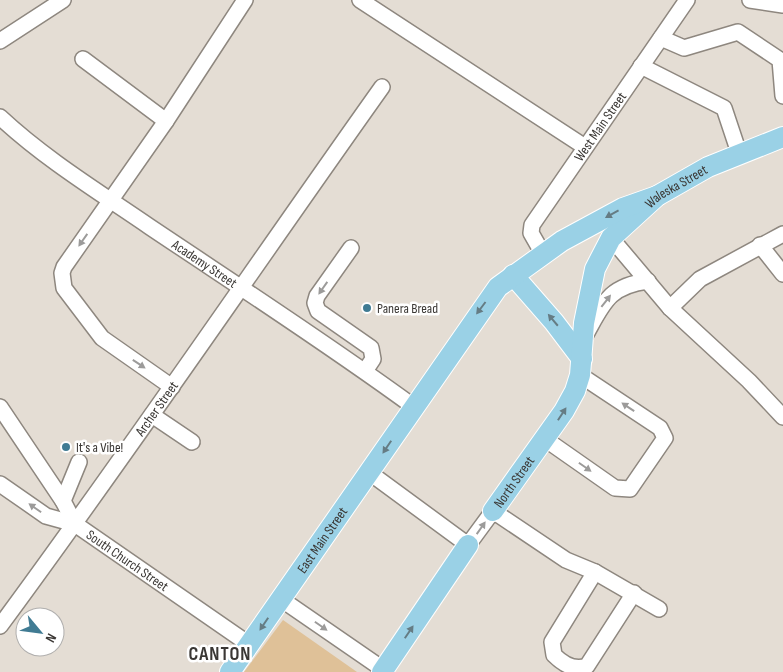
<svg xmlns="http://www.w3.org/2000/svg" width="783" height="672" font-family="'Sofia Sans Condensed',sans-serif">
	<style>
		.green { fill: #dfc198 }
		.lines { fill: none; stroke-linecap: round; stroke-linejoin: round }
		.minor-casing { stroke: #8e877f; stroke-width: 18 }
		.major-casing { stroke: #fff; stroke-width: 22 }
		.minor { stroke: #fff; stroke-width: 15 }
		.major { stroke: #9ad1e6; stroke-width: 20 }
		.oneway { fill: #657c84 }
		.oneway2 { fill: #9c9b9a }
		.poi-dot { fill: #407b93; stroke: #fff; stroke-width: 2 }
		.labels { text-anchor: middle; stroke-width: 5; stroke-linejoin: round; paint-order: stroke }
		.street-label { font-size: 14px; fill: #3a3734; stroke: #fff }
		.poi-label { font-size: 14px; fill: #3a3734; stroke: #fff; text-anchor: start }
		.district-label { font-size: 19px; font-weight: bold; letter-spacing: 1px; fill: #3a3734; stroke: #fff }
	</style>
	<rect width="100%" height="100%" fill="#e4ddd4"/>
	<!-- green -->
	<path class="green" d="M283,620L357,672H244Z"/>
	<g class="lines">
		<!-- minor casing -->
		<g class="minor-casing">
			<g id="minor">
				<path d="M360,0L585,147"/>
				<path d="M750,0L783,5"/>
				<path d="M661,38L684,48L738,32L780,60L783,96"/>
				<path d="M0,41L63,0"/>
				<path d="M83,59L166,121"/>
				<path d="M641,66L724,108L739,153"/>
				<path id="s1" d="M0,117C45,159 99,192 150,227C238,286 328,344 414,407"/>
				<path d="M611,238L670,308L749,381L783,417"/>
				<path d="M760,245L783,274"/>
				<path d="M351,248L317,296L315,303L318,311L371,348L373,359L365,371"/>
				<path id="s2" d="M543,254L531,233L532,225L687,0"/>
				<path d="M670,308L700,279L783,234"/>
				<path d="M585,336C603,304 608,286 648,281"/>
				<path d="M172,387L102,338L64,288L62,273L64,267L166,121L245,0"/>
				<path d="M0,407L63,501L75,524"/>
				<path d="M152,415L192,442"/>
				<path d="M545,439L615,488L630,489L665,438L660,428L580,375"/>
				<path d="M370,473L468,545L493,511L566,560L595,572L659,609"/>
				<path id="s3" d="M0,484L46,516L75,524L250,645"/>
				<path d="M63,501L79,462"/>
				<path d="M595,572L552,642L554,655C563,664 574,671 587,666L634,593"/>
				<path d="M281,599L384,670"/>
				<path id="s4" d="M0,626C131,449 254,267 382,87"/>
			</g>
		</g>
		<!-- major casing -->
		<g class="major-casing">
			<g id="major">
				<path d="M513,275L554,322L582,359"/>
				<path id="s5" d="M493,511L564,411L575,391L580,375L584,323L595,269L611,238L657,196L708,167L783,137"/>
				<path id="s6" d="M230,672L498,287L562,241L623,208L657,196"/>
				<path d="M382,672L468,545"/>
			</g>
		</g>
		<!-- minor -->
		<use href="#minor" class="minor"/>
		<!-- major -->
		<use href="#major" class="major"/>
	</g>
	<!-- one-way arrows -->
	<defs><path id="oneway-solid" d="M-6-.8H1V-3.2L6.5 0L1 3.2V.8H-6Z" transform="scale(1.25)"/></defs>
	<g class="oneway">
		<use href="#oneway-solid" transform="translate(612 214) rotate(151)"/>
		<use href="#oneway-solid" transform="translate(481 308) rotate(127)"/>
		<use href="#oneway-solid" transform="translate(553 320) rotate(-130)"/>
		<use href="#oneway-solid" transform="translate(562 414) rotate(-57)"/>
		<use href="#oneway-solid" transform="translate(387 447) rotate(124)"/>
		<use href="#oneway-solid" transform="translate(264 624) rotate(124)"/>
		<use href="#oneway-solid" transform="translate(409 632) rotate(-56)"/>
	</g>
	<g class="oneway2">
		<use href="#oneway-solid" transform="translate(83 240) rotate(125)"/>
		<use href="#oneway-solid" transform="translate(323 288) rotate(125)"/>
		<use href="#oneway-solid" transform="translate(606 301) rotate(-52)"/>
		<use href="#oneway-solid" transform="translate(139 364) rotate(34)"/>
		<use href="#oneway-solid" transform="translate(628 407) rotate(-146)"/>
		<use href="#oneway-solid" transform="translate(585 467) rotate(35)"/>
		<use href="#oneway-solid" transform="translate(35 508) rotate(-145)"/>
		<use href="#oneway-solid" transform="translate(481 528) rotate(-55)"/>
		<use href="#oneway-solid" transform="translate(321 626) rotate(35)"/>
	</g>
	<!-- markers -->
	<g class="poi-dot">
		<circle cx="367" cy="308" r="5"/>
		<circle cx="66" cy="447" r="5"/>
	</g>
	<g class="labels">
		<!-- street labels -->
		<g class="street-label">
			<text dy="5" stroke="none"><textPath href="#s2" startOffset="152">West Main Street</textPath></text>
			<text dy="5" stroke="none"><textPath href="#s5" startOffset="388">Waleska Street</textPath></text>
			<text dy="5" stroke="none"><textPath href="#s1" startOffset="252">Academy Street</textPath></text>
			<text dy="5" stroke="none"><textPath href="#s4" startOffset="268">Archer Street</textPath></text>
			<text dy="5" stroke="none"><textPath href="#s5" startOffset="36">North Street</textPath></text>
			<text dy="5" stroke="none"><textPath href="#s6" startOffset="161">East Main Street</textPath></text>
			<text dy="5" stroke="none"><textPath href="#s3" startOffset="150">South Church Street</textPath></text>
		</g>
		<!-- poi labels -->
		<g class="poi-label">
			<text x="377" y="313">Panera Bread</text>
			<text x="76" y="452">It's a Vibe!</text>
		</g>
		<!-- district labels -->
		<g class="district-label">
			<text x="220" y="660">CANTON</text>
		</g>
	</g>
	<!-- north arrow -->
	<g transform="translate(40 632) rotate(119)"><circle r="24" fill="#ffffff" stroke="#b0afae"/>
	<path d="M0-4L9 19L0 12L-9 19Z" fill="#407b93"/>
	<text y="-8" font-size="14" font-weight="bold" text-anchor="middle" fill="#3a3734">N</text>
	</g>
</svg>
